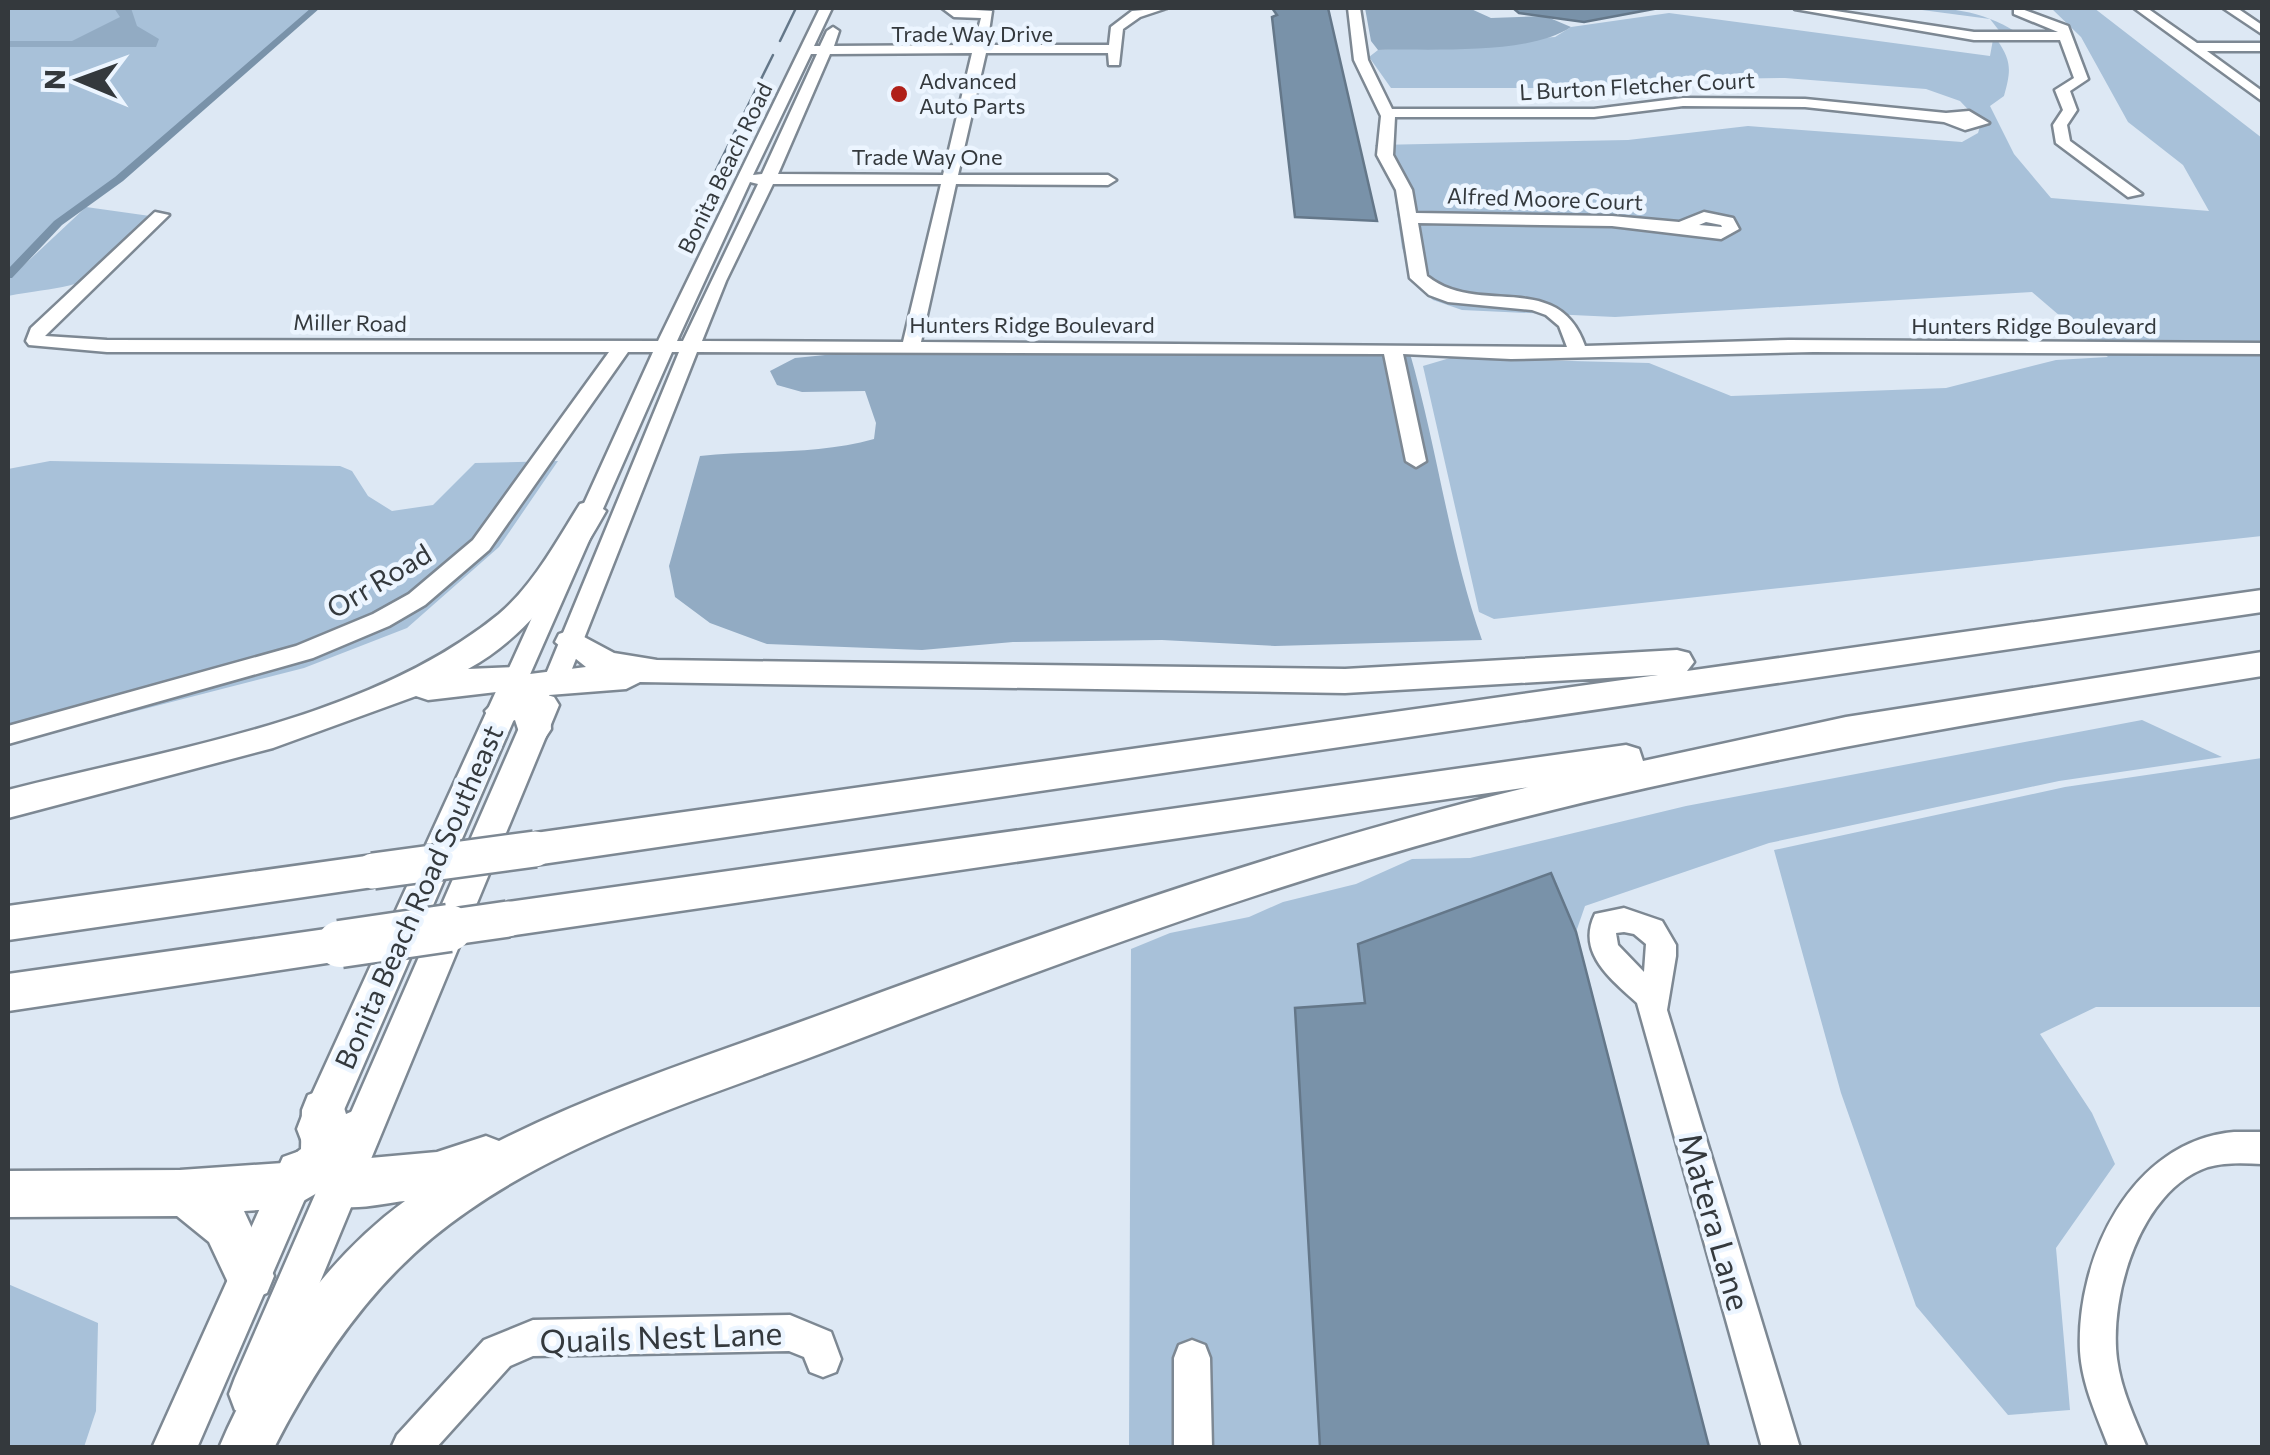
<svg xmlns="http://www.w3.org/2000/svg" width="2270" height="1455" font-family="Commissioner,sans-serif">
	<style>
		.green { fill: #a8c1d9 }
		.forest { fill: #92abc3 }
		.water { fill: #7992a9; stroke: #647789; stroke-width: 2.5 }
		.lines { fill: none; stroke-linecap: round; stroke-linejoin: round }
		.stream { stroke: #647789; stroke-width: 2.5 }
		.canal { fill: #7992a9; fill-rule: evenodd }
		.minor-casing { stroke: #7d8893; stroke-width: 5 }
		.major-casing { stroke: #7d8893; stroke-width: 5 }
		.highway-casing { stroke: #7d8893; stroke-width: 5 }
		.minor { fill: #fff; fill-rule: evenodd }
		.major { fill: #fff; fill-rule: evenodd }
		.highway { fill: #fff; fill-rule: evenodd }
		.highway-bridge-far1-casing { stroke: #7d8893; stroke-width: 40; stroke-linecap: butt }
		.highway-bridge-casing { stroke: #7d8893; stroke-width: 51; stroke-linecap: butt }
		.highway-bridge-far1 { stroke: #fff; stroke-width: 35 }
		.highway-bridge { stroke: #fff; stroke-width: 46 }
		.poi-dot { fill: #b02019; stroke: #ecf5ff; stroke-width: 4 }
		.labels { text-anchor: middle; stroke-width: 9; stroke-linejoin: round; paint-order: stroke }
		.far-street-label { font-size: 22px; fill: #34393d; stroke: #ecf5ff }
		.far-poi-label { font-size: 22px; fill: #34393d; stroke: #ecf5ff; text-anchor: start }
		.street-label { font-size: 28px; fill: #34393d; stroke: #ecf5ff }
		.near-street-label { font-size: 32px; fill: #34393d; stroke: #ecf5ff }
	</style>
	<rect width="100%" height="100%" fill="#dde8f4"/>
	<!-- green -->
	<path class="green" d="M8,8H316L116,181L58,223L8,275Z
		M1907,8C1958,8 1983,10 2026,38L1997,40C2012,61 2011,71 2004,96L1990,106L2014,154L2051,198L2209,211L2183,165L2128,122L2081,37L2051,8H2094L2262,138V536L1494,619L1479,612L1423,366L1450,358L1649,363L1731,396L1946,388L2056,360L2108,357L2032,292L1615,317L1462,310L1433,300L1414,282L1402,248L1393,183L1375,145L1628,140L1748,126L1962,142L1978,133L1981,123L1960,101L1926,89L1785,78L1651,80L1563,88H1391L1369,57L1378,50L1555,37L1571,27L1669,13L1990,56L1994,34L2001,33L1990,19Z
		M86,207L150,216C145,233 136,241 123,254C84,292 57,286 8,296V280Z
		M50,461L340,466L352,471L368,496L392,511L433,505L475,463L558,461L499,547L407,628L304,668L8,744V469Z
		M2142,720L2222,757L2059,781L1769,843L1585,906L1576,932L1551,873L1365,1003L1296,1008L1320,1447L1129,1448L1131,949L1170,933L1249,917L1283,902L1356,884L1412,859L1470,858L1686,806Z
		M2262,758V1007H2096L2040,1034L2092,1113L2115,1164L2056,1248L2070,1410L2008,1415L1916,1306L1841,1093L1774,850L2065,787Z
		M8,1284L98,1323L96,1411L84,1447H8Z"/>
	<!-- forest -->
	<path class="forest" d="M114,8H131L137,26L159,39L156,47H8V41H72L120,17Z
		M1365,8H1469L1491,18L1545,16L1571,27C1527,56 1432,48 1378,50L1371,41Z
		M885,349L1409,350C1437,446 1449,547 1482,640L1275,646L1162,640L1013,642L922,650L767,644L710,623L675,597L669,566L700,456C757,450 818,455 874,439L876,423L865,391L802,392L777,385L770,371L795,358Z"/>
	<!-- water -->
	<path class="water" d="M1272,8H1328L1377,221L1295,217L1272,17L1277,15Z
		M1513,8H1659L1584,22L1519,13Z
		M1551,873L1576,932L1709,1447H1320L1295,1008L1365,1003L1358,944Z"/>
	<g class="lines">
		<!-- stream -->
		<path class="stream" d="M780,41L796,8
			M714,174L773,55"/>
		<!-- canal -->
		<path class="canal" d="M311,8H320L123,181L62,225L12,278H8V269L54,221L115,177Z"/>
		<!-- minor casing -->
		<g class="minor-casing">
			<path id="minor" d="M820,8H832L814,46H820L827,31L833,27L839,31L834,46L974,45L981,18L954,17L942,8L992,11L987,45H1109L1111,27L1132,11L1167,8L1140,17L1123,29L1119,65H1109L1108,53H986L958,175H1108L1116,180L1108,185L956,184L921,342L1567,347L1559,326L1546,315L1532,310L1448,302L1429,295L1410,278L1396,190L1377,155L1381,116L1354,60L1348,8H1360L1368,60L1392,109H1594L1683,98L1805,99L1946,113L1969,111L1989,123L1965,130L1944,122L1805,107L1683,106L1594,117H1395L1393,155L1412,190L1416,213L1612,216L1679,222L1704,212L1733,218L1739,229L1721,239L1612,226L1418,223L1427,276C1479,318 1558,268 1585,346L1789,340L2262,343V354L1813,352L1511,359L1403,354L1426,461L1416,467L1406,461L1384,354L697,352L568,679L556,688L547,685L544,679L679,352H672L528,679L516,688L507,685L504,679L653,352H628L489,550L425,605L389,626L313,658L8,744V726L296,646L373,614L409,594L473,540L609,352H107L29,345L26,341L31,328L155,212L169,215L45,336L107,340L658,341ZM972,53L943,175L778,174L830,54ZM811,54H817L762,174L753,175ZM750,182L758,184L683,341H677ZM773,184H941L903,342L702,341L726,281ZM1706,222L1721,225L1722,227L1699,225Z
				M1816,8L1974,32H2058L2014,14V8H2019L2068,26L2088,79L2070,91L2077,110L2067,125L2070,141L2142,194L2128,197L2056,143L2053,125L2063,110L2055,90L2074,78L2060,40H1974L1795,9Z
				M2134,8H2147L2197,43H2262V51H2207L2262,91V101Z
				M2223,8H2237L2262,25V34Z
				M1624,908L1662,921L1676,945V956L1667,1010L1800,1448H1762L1637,1003C1611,979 1576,953 1595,914ZM1624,932L1634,934L1646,944L1644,972L1618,945L1616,933Z
				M2234,1132H2262V1164C2245,1163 2226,1162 2208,1167C2140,1190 2109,1296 2117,1359C2121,1390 2135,1419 2147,1448H2109C2097,1416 2082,1385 2080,1351C2076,1258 2131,1141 2234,1132Z
				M790,1315L831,1332L841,1359L836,1372L823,1377L810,1372L804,1357L789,1351L533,1356L510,1366L436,1448H391L397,1435L484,1340L533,1320Z
				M1192,1340L1205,1345L1210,1358L1212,1448H1174V1358L1179,1345Z"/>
		</g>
		<!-- major casing -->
		<g class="major-casing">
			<path id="major" d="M513,676L523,679L528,687L330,1142L316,1148L302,1142L297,1129L302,1116L498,687L503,679Z
				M544,694L554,697L559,705L267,1410L251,1416L235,1410L229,1394L235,1378L529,705L534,697Z
				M297,1152L311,1157L317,1171L197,1448H152L283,1157Z"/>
		</g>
		<!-- highway casing -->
		<g class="highway-casing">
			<path id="highway" d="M591,501L606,511C571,573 532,634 468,669L516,667L530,674L586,667L555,642L559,634L571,630L614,653L657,660L1345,669L1677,650L1689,653L1694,662L1687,671L2262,590V612L535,865L522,860L516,849L522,838L535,833L1658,675L1345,693L640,682L626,689L549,695L551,729L545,738L533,742L521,738L515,720L502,724L490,720L485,711L505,691L428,700L416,696L273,748L8,818V790C167,749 368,721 499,614C534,584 556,542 580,504Z
				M2262,652V676C1994,719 1726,762 1463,833C1250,891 1044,968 838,1047C700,1100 549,1142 432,1238C364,1294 314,1370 274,1448H219C257,1357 325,1259 405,1201C381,1203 332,1218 317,1193L291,1208L244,1211L274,1276L267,1293L250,1300L233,1293L209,1242L177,1216L8,1217V1171L180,1170L283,1163L301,1149L302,1110L308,1095L324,1089L340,1095L346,1114L360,1108L376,1115L382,1130L376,1145L359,1159L437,1152L486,1136L499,1141C610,1085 729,1049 844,1006C1069,923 1296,843 1529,787L508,936L494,931L488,919L494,907L508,902L1626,745L1639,749L1643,761L1846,717Z
				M373,855L387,860L392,871L387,882L373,887L8,940V906Z
				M340,927L354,932L360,944L354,956L340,961L8,1011V974Z"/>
		</g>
		<!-- minor -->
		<use href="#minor" class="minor"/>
		<!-- major -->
		<use href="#major" class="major"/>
		<!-- highway -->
		<use href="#highway" class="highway"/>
		<!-- highway-bridge-far1 casing -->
		<g class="highway-bridge-far1-casing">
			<path id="highway-bridge-far1" d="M373,871L535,849
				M432,930L508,919"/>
		</g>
		<!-- highway-bridge casing -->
		<g class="highway-bridge-casing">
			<path id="highway-bridge" d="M340,944L449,928"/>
		</g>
		<!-- highway-bridge-far1 -->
		<use href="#highway-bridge-far1" class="highway-bridge-far1"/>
		<!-- highway-bridge -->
		<use href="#highway-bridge" class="highway-bridge"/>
	</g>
	<!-- markers -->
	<circle class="poi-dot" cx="899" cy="94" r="10"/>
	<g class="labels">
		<!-- far-street labels -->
		<g class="far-street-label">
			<text x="972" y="42">Trade Way Drive</text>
			<text transform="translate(1637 86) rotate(-3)" y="8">L Burton Fletcher Court</text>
			<text x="927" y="165">Trade Way One</text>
			<text transform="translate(725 168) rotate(-64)" y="8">Bonita Beach Road</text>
			<text transform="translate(1545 199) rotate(2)" y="8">Alfred Moore Court</text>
			<text transform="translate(350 323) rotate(1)" y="8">Miller Road</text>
			<text x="1032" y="333">Hunters Ridge Boulevard</text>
			<text x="2034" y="334">Hunters Ridge Boulevard</text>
		</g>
		<!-- far-poi labels -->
		<g class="far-poi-label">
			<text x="919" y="89">Advanced<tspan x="919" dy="25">Auto Parts</tspan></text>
		</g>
		<!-- street labels -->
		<g class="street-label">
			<text transform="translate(379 581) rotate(-31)" y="10">Orr Road</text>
			<text transform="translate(419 897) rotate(-66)" y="10">Bonita Beach Road Southeast</text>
		</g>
		<!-- near-street labels -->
		<g class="near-street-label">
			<text transform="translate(1714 1222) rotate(74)" y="11">Matera Lane</text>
			<text transform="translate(661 1338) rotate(-2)" y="11">Quails Nest Lane</text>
		</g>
	</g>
	<!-- border -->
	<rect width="2270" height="1455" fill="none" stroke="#34393d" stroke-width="20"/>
	<!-- north arrow -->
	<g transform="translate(80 80) rotate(271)" stroke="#ecf5ff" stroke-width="8" paint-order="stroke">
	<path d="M0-8L18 38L0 25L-18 38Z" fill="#34393d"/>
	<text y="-15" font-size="28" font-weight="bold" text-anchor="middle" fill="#34393d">N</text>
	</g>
</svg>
